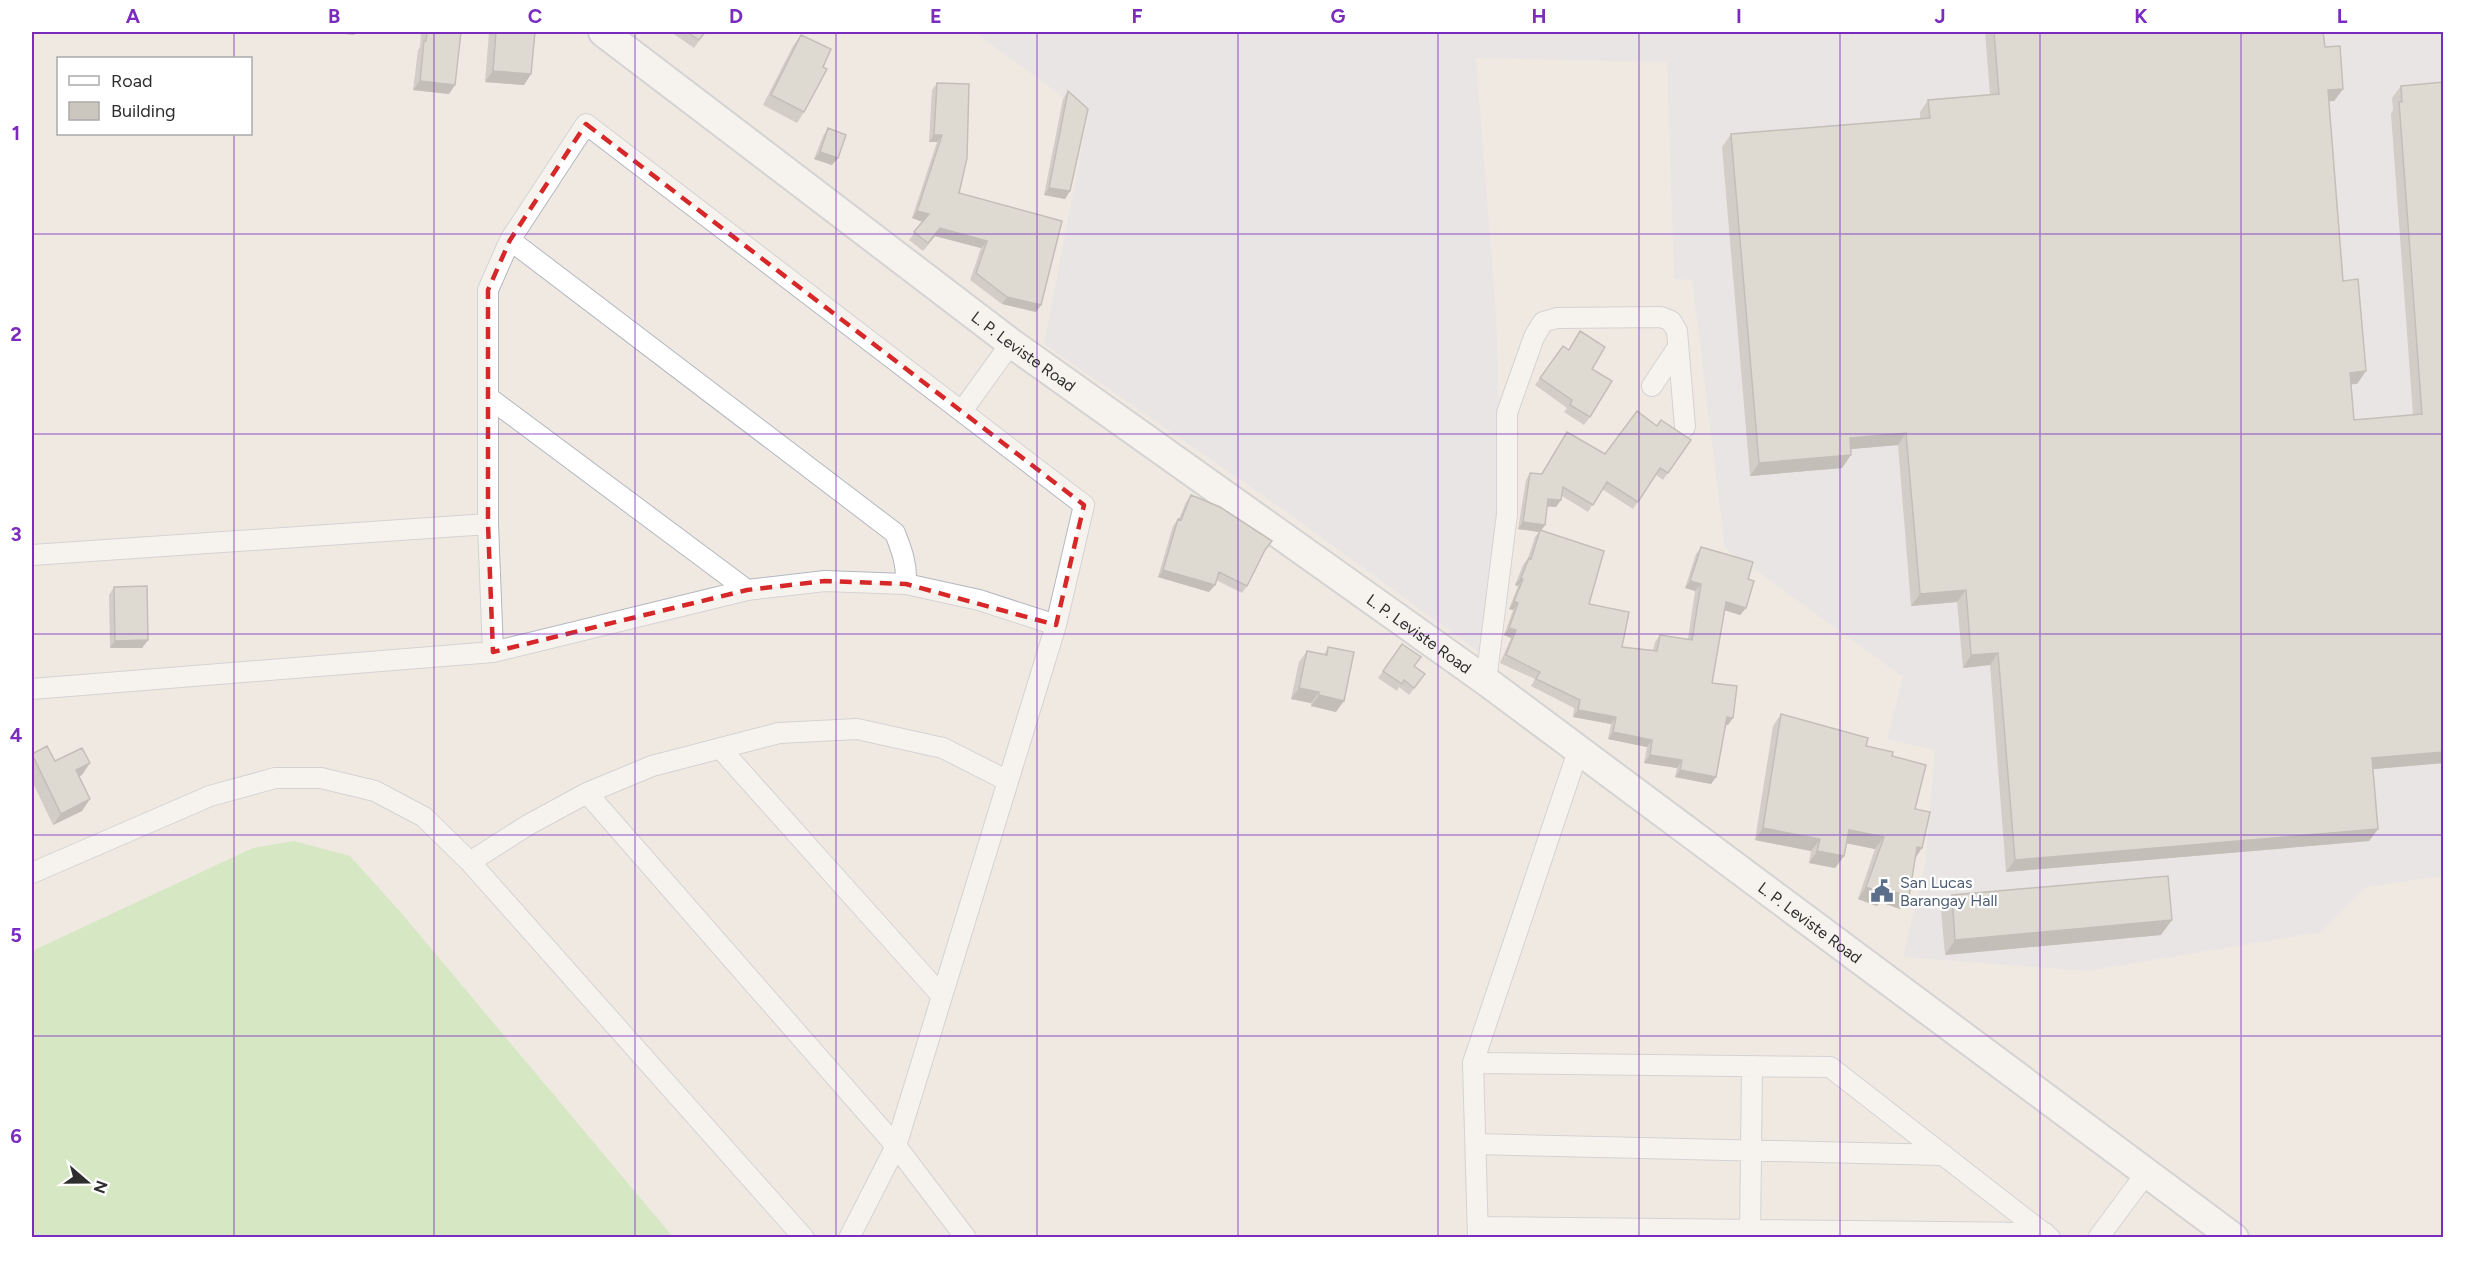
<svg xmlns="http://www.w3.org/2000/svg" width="2475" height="1269" font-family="Figtree,sans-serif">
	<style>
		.industrial { fill: #e3e1e8 }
		.grass { fill: #b6e59e }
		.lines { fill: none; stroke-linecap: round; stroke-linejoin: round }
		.minor-casing { stroke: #b4b7c1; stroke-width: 22 }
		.secondary-casing { stroke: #b4b7c1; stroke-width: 32 }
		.minor { stroke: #fff; stroke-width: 20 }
		.secondary { stroke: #fff; stroke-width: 28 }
		.wall { fill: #afaba4 }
		.shaded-wall { fill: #8e8b86 }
		.building { fill: #cbc7bf; stroke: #8e8b86; stroke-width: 1.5 }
		.marked { fill: none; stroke: #d62828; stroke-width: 4.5; stroke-dasharray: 12 8; stroke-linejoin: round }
		.grid { fill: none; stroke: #7b2cbf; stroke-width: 1.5; stroke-opacity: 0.55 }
		.labels { text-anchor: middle; stroke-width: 4.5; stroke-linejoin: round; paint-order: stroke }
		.street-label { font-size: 16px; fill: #2e2e2e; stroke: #fff }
		.service-label { font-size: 16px; fill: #4e5e75; stroke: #fff; text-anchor: start }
		.neatline { fill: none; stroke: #7b2cbf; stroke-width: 2 }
		.grid-label { font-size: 20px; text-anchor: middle; font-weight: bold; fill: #7b2cbf }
	</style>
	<rect width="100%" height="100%" fill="#efe9e1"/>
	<!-- industrial -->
	<path class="industrial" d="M974,32H2443V876L2366,887L2321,932L2087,971L1903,957L1925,864L1935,750L1887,739L1903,677L1725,548L1692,280L1674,279L1667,62L1476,58L1496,314L1502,513L1483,655L1282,509L1044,344L1088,115Z"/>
	<!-- grass -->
	<path class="grass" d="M294,841L350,856L403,915L673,1237H32V951L253,848Z"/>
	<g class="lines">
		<!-- minor casing -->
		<g class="minor-casing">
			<path id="minor" d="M510,240L895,533C902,551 907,564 906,584
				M1652,386L1678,347
				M488,397L747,590
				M962,411L1011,343
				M32,555L488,524
				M493,652L488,524V290L510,240L586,124L1084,505L1056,625L896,1146L849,1238
				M1486,681L1507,514V413L1534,337L1543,322L1557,318L1661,317L1671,321L1677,331L1685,427
				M32,689L493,652L747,590L825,581L906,584L979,600L1056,625
				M720,748L941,995
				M587,793L896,1146L966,1238
				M470,862L528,825L587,793L652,766L779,733L857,729L943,748L1008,781
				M32,873L210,796L275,778H321L375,791L424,817L470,862L804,1238
				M1473,1063L1830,1067L2050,1238
				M1476,1144L1944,1155
				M1478,1227L2045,1233
				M1478,1238L1473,1063L1578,751
				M1750,1238L1752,1066
				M2098,1238L2147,1172"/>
		</g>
		<!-- secondary casing -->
		<g class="secondary-casing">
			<g id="secondary">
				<path id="s1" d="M603,32L1011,343L1486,681L2234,1238"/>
			</g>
		</g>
		<!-- minor -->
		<use href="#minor" class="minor"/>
		<!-- secondary -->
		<use href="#secondary" class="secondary"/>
	</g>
	<!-- wall -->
	<path class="wall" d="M421,32H462L449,94L413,90L418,50L420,47Z
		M489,32H535L531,74L524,85L485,82Z
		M671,32H705L694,48Z
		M1985,32H2323L2325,47L2343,89L2334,101H2329L2343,281L2366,371L2357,384H2351L2354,420L2413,415L2391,114L2393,110L2392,98L2401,86L2444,82V763L2373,769L2378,829L2369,841L2006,872L1990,665L1963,668L1957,602L1911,606L1898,445L1851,449V455L1842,468L1750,476L1722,147L1731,134L1920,119V112L1928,100L1990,95Z
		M801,35L823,67L804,112L797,123L763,105L793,46Z
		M937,83L959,193L1036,312L1002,304L970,280L981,248L935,236L923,251L909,240L923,222L912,218L937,142H929L932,90Z
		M1068,91L1070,191L1065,199L1044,195L1063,99Z
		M828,128L838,158L832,165L814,159L823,136Z
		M1580,331L1592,369L1590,417L1584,425L1564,412L1567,408L1535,385L1563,346L1568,350Z
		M1657,426L1691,440L1663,480L1656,475L1633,509L1602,489L1588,512L1562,496L1561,500L1556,507L1547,506L1545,525L1541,530L1589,604L1622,647L1653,650L1655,642L1660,635L1688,639L1695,591L1685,588L1696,554L1701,547L1748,579L1746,608L1740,615L1725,610L1712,683L1728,725H1726L1716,777L1711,784L1675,777L1677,768L1644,763L1647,747L1608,739L1611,724L1573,717L1574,708L1531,686L1535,679L1500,663L1511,638L1504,635L1513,610L1509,609L1518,586L1515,585L1523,565L1528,558L1535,537L1539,532L1518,529L1526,480L1530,473L1541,474L1567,432L1605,454Z
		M1191,495L1264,552L1247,586L1242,593L1216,580L1215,585L1209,592L1158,577L1173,526L1178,519H1179L1186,502Z
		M114,587L148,640L142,648H110L109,595Z
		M1402,644L1415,666L1420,681L1409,695L1399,687L1397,691L1378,678Z
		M1328,647L1336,712L1311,706V703L1291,699L1299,662L1307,651L1324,655Z
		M1781,714L1892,756L1915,809V859L1900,909L1880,902L1877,906L1858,899L1875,849L1846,843L1844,856L1835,868L1809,863L1811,851L1755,840L1773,726Z
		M32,754L55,761L82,775L79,776L82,811L53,825L32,781Z
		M1952,895L2161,935L1945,955L1941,910Z"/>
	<!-- shaded-wall -->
	<path class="shaded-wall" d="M336,32H356L354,35L335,33Z
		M493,71L531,74L524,85L485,82Z
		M420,81L455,85L449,94L413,90Z
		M2343,89L2334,101L2319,102L2328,90Z
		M934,135H942L937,142H929Z
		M820,152L838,158L832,165L814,159Z
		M1049,188L1070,191L1065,199L1044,195Z
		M917,211L929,214L923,222L912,218Z
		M940,228L987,241L981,248L935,236L923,251Z
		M1007,297L1041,305L1036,312L1002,304Z
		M2366,371L2357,384L2341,385L2350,373Z
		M1906,433L1898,445L1841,450L1850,438Z
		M1851,455L1842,468L1750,476L1759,463Z
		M1548,499L1561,500L1556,507L1543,506Z
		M1523,522L1545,525L1540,532V530L1539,532L1518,529Z
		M1163,570L1215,585L1209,592L1158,577Z
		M1521,578L1523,579L1518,586L1515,585Z
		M1690,581L1701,584L1695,591L1685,588Z
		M1966,590L1957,602L1911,606L1920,594Z
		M1514,601L1518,603L1513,610L1509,609Z
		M1726,602L1746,608L1740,615L1721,609Z
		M1509,628L1516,630L1511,638L1504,635Z
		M148,640L142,648H110L115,641Z
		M1998,653L1990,665L1963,668L1971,655Z
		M1299,688L1319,692L1311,703L1291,699Z
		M1319,695L1344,701L1336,712L1311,706Z
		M1578,710L1616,717L1611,724L1573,717Z
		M1727,717L1733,718L1728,725L1722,724Z
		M1613,732L1652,740L1647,747L1608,739Z
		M2444,752V763L2363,770L2372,758Z
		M1650,755L1682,760L1677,768L1644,763Z
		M90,763L82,775L68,782L76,770Z
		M1680,770L1716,777L1711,784L1675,777Z
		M90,799L82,811L53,825L61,814Z
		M1763,828L1820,839L1811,851L1755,840Z
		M2378,829L2369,841L2006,872L2015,860Z
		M1849,830L1884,837L1875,849L1840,842Z
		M1917,847L1922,848L1914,860Z
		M1817,851L1844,856L1835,868L1809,863Z
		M1866,887L1887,889L1909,897L1900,909L1880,902L1877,906L1858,899Z
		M2172,920L2161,935L1945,955L1955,940Z"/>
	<!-- building -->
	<path class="building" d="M427,32H461L455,85L420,81L424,41H426Z
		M496,32H535L531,74L493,71Z
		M687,32H705L699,40Z
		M1994,32H2323L2325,47L2340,46L2343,89L2328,90L2343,281L2358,279L2366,371L2350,373L2354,420L2422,414L2399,102H2402L2401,86L2444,82V752L2372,758L2378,829L2015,860L1998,653L1971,655L1966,590L1920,594L1906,433L1850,438L1851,455L1759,463L1731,134L1930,118L1928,100L1999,94Z
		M801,35L831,49L823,67L827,69L804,112L771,95Z
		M937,83L969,84L967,158L959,193L1062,221L1041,305L1007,297L976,273L987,241L940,228L928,243L914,232L929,214L917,211L942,135H934Z
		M1068,91L1088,109L1070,191L1049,188Z
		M828,128L846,135L838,158L820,152Z
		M1580,331L1605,347L1592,369L1612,381L1590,417L1570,405L1572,400L1540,378L1563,346L1569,350Z
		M1637,411L1657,426L1661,420L1691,440L1668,473L1660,468L1638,502L1607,482L1593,505L1563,487L1561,500L1548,499L1545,525L1523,522L1530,473L1542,474L1567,432L1605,454Z
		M1191,495L1220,507L1272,541L1265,550L1247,586L1219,572L1215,585L1163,570L1178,519L1181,520Z
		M1540,530L1604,551L1589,604L1629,612L1622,647L1657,651L1660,635L1692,640L1701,584L1690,581L1701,547L1753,562L1748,579L1754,581L1746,608L1726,602L1712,683L1737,686L1733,718L1727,717L1716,777L1680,770L1682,760L1650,755L1652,740L1613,732L1616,717L1578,710L1580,700L1536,679L1540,672L1506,655L1516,630L1509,628L1518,603L1514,601L1523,579L1521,578L1529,558L1531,559Z
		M147,586L148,640L115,641L114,587Z
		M1402,644L1421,657L1414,666L1425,674L1414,688L1404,680L1402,684L1383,671Z
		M1328,647L1354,652L1344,701L1319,695V692L1299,688L1307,651L1327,655Z
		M1781,714L1868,738L1866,746L1893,752L1892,756L1926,765L1915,809L1930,812L1922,848L1917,847L1909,897L1887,889L1885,894L1866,887L1884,837L1849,830L1844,856L1817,851L1820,839L1763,828Z
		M47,746L55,761L82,748L90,763L76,770L90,799L61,814L32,754Z
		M2168,876L2172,920L1955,940L1952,895Z"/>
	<!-- marked area -->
	<path d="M0 0H2475V1269H0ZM586,124L1084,505L1056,625L906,584L825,581L747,590L493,652L488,524V290L510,240Z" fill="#efe9e1" fill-opacity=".55" fill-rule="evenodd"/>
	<path class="marked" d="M586,124L1084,505L1056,625L906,584L825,581L747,590L493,652L488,524V290L510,240Z"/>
	<!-- grid -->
	<path class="grid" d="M234,32V58M434,32V1238M635,32V1238M836,32V1238M1037,32V1238M1238,32V1238M1438,32V1238M1639,32V1238M1840,32V1238M2040,32V1238M2241,32V1238M234,134V1238M32,234H2444M32,434H2444M32,634H2444M32,835H2444M32,1036H2444"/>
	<!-- icons -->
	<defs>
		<g id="civic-bare" transform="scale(1.8)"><path d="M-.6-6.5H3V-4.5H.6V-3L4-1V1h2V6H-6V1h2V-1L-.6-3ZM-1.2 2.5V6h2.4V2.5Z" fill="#5c6f8a" stroke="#fff" stroke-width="2.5" paint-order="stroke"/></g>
	</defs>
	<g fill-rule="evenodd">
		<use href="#civic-bare" x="1882" y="891"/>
	</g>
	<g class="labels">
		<!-- street labels -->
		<g class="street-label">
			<text dy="6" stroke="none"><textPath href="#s1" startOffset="528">L. P. Leviste Road</textPath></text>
			<text dy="6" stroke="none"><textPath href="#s1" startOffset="1014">L. P. Leviste Road</textPath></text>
			<text dy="6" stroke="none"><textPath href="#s1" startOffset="1500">L. P. Leviste Road</textPath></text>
		</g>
		<!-- service labels -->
		<g class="service-label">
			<text x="1900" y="888">San Lucas<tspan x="1900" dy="18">Barangay Hall</tspan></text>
		</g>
	</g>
	<!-- border -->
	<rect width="2475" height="1269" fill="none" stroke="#ffffff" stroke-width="66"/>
	<!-- legend -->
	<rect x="57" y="57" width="195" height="78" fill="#ffffff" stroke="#ababab" stroke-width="1.5"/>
	<rect x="69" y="76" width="30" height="9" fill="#ffffff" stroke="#ababab" stroke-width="1.5"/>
	<text x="111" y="87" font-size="18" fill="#2e2e2e">Road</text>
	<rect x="69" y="102" width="30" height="18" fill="#cbc7bf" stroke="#ababab" stroke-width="1.5"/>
	<text x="111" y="117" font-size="18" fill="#2e2e2e">Building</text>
	<!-- north arrow -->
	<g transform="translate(87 1182) rotate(110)" stroke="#ffffff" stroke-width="4.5" paint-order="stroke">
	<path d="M0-4.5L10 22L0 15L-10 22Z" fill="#2e2e2e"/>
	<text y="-9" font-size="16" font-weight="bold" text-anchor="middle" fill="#2e2e2e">N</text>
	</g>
	<rect x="33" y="33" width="2409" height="1203" class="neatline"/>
	<g class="grid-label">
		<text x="133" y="23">A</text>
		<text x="334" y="23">B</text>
		<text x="535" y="23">C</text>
		<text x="736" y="23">D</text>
		<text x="936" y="23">E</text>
		<text x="1137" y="23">F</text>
		<text x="1338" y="23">G</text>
		<text x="1539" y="23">H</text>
		<text x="1739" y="23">I</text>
		<text x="1940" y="23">J</text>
		<text x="2141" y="23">K</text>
		<text x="2342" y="23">L</text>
		<text x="16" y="140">1</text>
		<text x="16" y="341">2</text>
		<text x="16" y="541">3</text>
		<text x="16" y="742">4</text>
		<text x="16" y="942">5</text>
		<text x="16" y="1143">6</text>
	</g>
</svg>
